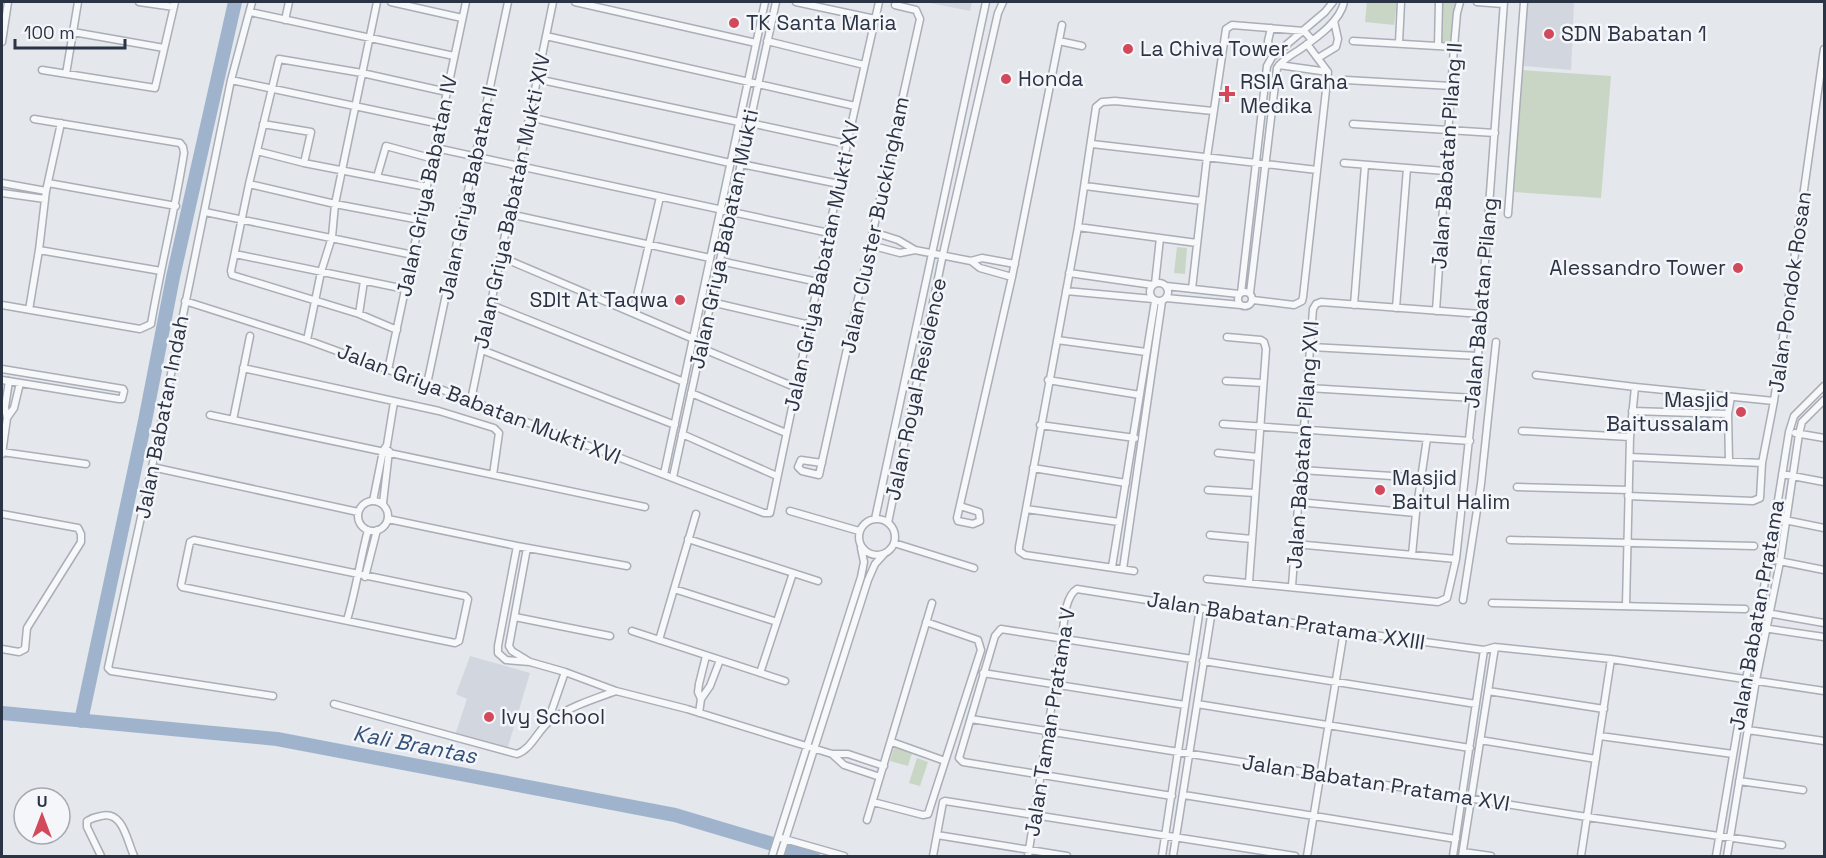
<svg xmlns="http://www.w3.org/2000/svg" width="1826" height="858" font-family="'Space Grotesk',sans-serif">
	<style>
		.built { fill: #d2d6de }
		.green { fill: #c9d6c5 }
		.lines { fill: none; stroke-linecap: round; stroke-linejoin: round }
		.river { stroke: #9fb4cc; stroke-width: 14 }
		.minor-casing { stroke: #a9aeb7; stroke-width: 9 }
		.minor { stroke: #f7f8fa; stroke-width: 6 }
		.poi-dot { fill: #d1495b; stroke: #f4f6f9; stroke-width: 2 }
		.labels { text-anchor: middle; stroke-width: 5; stroke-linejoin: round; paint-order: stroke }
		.poi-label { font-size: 21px; fill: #2b3445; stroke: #f4f6f9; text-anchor: start }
		.street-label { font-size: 21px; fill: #2b3445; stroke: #f4f6f9 }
		.water-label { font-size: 22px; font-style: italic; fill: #34527a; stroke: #f4f6f9 }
	</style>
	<rect width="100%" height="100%" fill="#e4e7ec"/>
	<!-- built -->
	<path class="built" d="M925,2H972L970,11Z
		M1528,2H1574L1571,70L1523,66Z
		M470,656L530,673L507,750L455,735L467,699L456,694Z"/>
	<!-- green -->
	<path class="green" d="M1367,2H1397L1394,25L1365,22Z
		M1441,2H1455L1453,45L1439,44Z
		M1521,70L1611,76L1601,198L1514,192Z
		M1177,247L1187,248L1185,274L1174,273Z
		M895,744L913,750L908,766L890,761Z
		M917,758L928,762L920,786L909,783Z"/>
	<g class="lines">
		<!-- river -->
		<path class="river" d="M2,713L277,739L675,815L813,856
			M81,721L145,421L173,277L235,2"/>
		<!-- minor casing -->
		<g class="minor-casing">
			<path id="minor" d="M139,2L174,7
				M252,2L231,80L152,467L108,668L111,671L273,696
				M391,2L462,18
				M575,2L756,43
				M796,2L875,19
				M1477,2L1503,4
				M250,12L454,56
				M285,20L289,2
				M1271,28L1268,41L1272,57
				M73,32L164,48
				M546,36L855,106
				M767,41L864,65
				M1059,41L1082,46
				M1353,41L1454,47
				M2,42L8,2
				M1399,43L1401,2
				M1438,46L1439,2
				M1318,58L1336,47L1338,39L1334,21
				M1279,65L1328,72
				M42,70L155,88L175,2
				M66,74L78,2
				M537,79L739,122
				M231,80L440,124
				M1346,80L1451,86
				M529,117L730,163
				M750,123L847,144
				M263,124L311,132L304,163
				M1353,124L1495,133
				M1092,144L1317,170
				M436,148L829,233
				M257,151L304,163L427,187
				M1344,163L1445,171
				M741,164L839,184
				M377,177L386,146L434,159
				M2,183L46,191
				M48,183L176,206
				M249,184L335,204L420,220
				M1085,186L1202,201
				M2,193L45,199
				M205,212L413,255
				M509,214L710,258
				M1508,214L1524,2
				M1078,227L1197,243
				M873,232L898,240L915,250L971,261L982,258L1015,264
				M870,245L900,253L915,250
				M39,250L161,271
				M235,254L405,289
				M501,257L696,340
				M720,261L818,282
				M971,261L980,268L1012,277
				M1069,273L1153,285
				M1150 292a9 9 0 1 1 18 0a9 9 0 1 1-18 0Z
				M1155,284L1160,238
				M1166,286L1239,294
				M1192,289L1207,157L1226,29L1232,25L1304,31L1312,40
				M1066,291L1153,299
				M1238 299a7 7 0 1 1 14 0a7 7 0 1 1-14 0Z
				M1241,293L1267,66L1272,57L1325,12L1333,2
				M1250,293L1277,68C1282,60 1291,55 1299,50C1316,38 1340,22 1344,2
				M1166,298L1241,305
				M1253,300L1294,305L1302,301L1303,297L1328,72L1307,44
				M185,301L307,340L427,384L764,513H770L847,144L879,2
				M711,302L810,325
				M2,305L140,329L151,324C161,266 175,210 184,153L183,147L180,143L34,119
				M491,305L684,382
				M1354,305L1365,165
				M1396,308L1407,168
				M29,310L39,250L46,191L61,123
				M1436,311L1454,47L1457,13L1460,2
				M633,313L660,197
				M359,314L364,281
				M397,330L359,314L232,275L231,271L249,184L279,59L362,73L447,92
				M1227,337L1261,340L1264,342L1266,349L1249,582
				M307,340L321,272L332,237L335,204L377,2
				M1057,340L1146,352
				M1311,347L1478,356
				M701,348L797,388
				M482,350L675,425
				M243,368L439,411L494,428L499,433L493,475
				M2,369L123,389L124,391L122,399H119L2,380
				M388,370L466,2
				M1536,375L1635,387L1774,401
				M1048,380L1140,395
				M9,381L5,407L7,418L14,408L20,383
				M1226,381L1263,383
				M427,384L508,2
				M1308,388L1474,398
				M691,393L786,433
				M471,400L553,2
				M1632,411L1728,414
				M210,415L645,507
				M233,420L250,336
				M1223,424L1470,441
				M1040,425L1135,438
				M1522,431L1630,437
				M1795,433L1824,438
				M682,434L777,476
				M2,452L86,464
				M1218,453L1258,457
				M2,454L7,418
				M1630,457L1762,463
				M1729,461L1728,414L1731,397
				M822,463L801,460L798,467L802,471L819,475L920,19L916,10L895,5
				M152,467L358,512
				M1033,468L1126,483
				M1301,470L1422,478
				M664,474L765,2
				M1782,474L1824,482
				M673,477L776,2
				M1517,487L1629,490
				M1208,490L1255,493
				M1628,496L1753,501L1760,498L1762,463L1774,401L1824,49
				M373,501L383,451L387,445L394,402
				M358 516a15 15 0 1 1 30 0a15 15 0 1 1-30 0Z
				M1298,502L1416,513
				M383,503L389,451
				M960,506L979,512L980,521L973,524L958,521L957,518L1012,277L1062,25
				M1026,509L1119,522
				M790,511L859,531
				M2,514L78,528L81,534V542L27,628L25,649L19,652L2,649
				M1775,518L1824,528
				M859 537a18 18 0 1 1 36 0a18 18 0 1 1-36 0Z
				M388,519L517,546L627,566
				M875,519L986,2
				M888,523L943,254L998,13L1003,2
				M1210,535L1252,539
				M688,539L818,581
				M194,540L465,596L468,599L459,641L455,643L182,587L181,585L190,542Z
				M1510,540L1754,546
				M894,543L974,568
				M1295,544L1456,559
				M517,546L498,646V653L506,660L530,662L512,651L509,646L527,548
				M1412,555L1416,513L1427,438
				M1769,559L1824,570
				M1112,567L1155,301
				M1123,569L1162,301
				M1134,571L1025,555L1019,551V547L1078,227L1096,107L1102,102L1115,101L1213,111
				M365,577L377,530
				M1207,579L1438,602L1447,598L1456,559L1478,356L1504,2
				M1292,586L1313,309L1316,304L1321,302L1481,314
				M674,589L777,622
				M1463,600L1481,484L1496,342
				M1492,603L1745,609
				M1626,606L1630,437L1635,387
				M1767,613L1824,623
				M515,617L610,636
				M347,620C356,590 360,560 368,530
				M1763,628L1824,637
				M632,631L785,681
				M659,640L696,514
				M1203,661L1476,704
				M530,662L565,672L616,691L687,709L832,754H848L884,766
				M760,673L793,573
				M983,673L1185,705
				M1488,691L1604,709
				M701,699L710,686L720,660
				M334,704L517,754C532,749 538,729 551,720C571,706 594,699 616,691
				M1197,704L1470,748
				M699,713L701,699L698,692L699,684L706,656
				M971,719L1587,817L1782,845
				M548,721L565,672
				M1748,730L1824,741
				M1600,736L1733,754
				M1480,740L1596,759
				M892,742L945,761
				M832,754L844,765L880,777
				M1739,781L1803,790
				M1184,795L1456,839
				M1172,796L963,762L959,758L995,636L1001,629L1192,659
				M873,802L923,815L928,814L981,650L978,640L926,622
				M867,820L932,603
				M937,835L1067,856
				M781,838L844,856
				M1463,852L1491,856
				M101,856L87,827V821C92,818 95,817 101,816C123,810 127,841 134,856
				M772,856L861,577L864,562L861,548
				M780,856L868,580L875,564L885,553
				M933,856L943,802L945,801L1295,856
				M1028,856L1062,639C1064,625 1064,597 1077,589L1344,631L1484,650L1495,647L1611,659L1824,691
				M1162,856L1200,608
				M1173,856L1212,610
				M1307,856L1344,631
				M1453,856L1484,650
				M1462,856L1495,647
				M1581,856L1611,659
				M1716,856L1746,679L1760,612L1789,432L1794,416L1824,386
				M1727,856L1756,680L1780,562L1799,434L1802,422L1824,400"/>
		</g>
		<!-- minor -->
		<use href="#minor" class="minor"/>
	</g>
	<!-- markers -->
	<g class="poi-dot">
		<circle cx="734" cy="23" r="6"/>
		<circle cx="1549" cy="34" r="6"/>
		<circle cx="1128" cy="49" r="6"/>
		<circle cx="1006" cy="79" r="6"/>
		<path d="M1224 85h6v6h6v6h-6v6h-6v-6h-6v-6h6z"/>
		<circle cx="1738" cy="268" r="6"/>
		<circle cx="680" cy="300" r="6"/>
		<circle cx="1741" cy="412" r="6"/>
		<circle cx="1380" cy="490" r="6"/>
		<circle cx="489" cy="717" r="6"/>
	</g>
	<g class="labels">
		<!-- poi labels -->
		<g class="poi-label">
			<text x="746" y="30">TK Santa Maria</text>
			<text x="1561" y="41">SDN Babatan 1</text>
			<text x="1140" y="56">La Chiva Tower</text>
			<text x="1018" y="86">Honda</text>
			<text x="1240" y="89">RSIA Graha<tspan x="1240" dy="24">Medika</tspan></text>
			<text x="1726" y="275" text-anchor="end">Alessandro Tower</text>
			<text x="668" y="307" text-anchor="end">SDIt At Taqwa</text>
			<text x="1729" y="407" text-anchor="end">Masjid<tspan x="1729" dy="24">Baitussalam</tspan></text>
			<text x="1392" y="485">Masjid<tspan x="1392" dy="24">Baitul Halim</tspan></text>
			<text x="501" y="724">Ivy School</text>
		</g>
		<!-- street labels -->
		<g class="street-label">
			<text transform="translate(1447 156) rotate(-86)" y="7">Jalan Babatan Pilang II</text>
			<text transform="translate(427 186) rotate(-78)" y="7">Jalan Griya Babatan IV</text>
			<text transform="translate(468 193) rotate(-78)" y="7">Jalan Griya Babatan II</text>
			<text transform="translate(512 201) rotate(-78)" y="7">Jalan Griya Babatan Mukti XIV</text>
			<text transform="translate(875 225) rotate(-78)" y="7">Jalan Cluster Buckingham</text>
			<text transform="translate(724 239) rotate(-78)" y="7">Jalan Griya Babatan Mukti</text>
			<text transform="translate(822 266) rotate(-78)" y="7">Jalan Griya Babatan Mukti XV</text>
			<text transform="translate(1790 292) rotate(-82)" y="7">Jalan Pondok Rosan</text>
			<text transform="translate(1481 303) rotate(-85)" y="7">Jalan Babatan Pilang</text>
			<text transform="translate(916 389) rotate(-78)" y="7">Jalan Royal Residence</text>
			<text transform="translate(479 404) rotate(21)" y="7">Jalan Griya Babatan Mukti XVI</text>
			<text transform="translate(162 417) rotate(-79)" y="7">Jalan Babatan Indah</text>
			<text transform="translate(1303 445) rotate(-86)" y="7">Jalan Babatan Pilang XVI</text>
			<text transform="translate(1757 615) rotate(-80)" y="7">Jalan Babatan Pratama</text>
			<text transform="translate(1286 621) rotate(9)" y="7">Jalan Babatan Pratama XXIII</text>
			<text transform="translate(1050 722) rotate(-81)" y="7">Jalan Taman Pratama V</text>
			<text transform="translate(1376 783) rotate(9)" y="7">Jalan Babatan Pratama XVI</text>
		</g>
		<!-- water labels -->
		<g class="water-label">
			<text transform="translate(415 744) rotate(11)" y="8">Kali Brantas</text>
		</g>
	</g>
	<!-- border -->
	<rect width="1826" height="858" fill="none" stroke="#2b3445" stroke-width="6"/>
	<!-- north arrow -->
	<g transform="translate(42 816)"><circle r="28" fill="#f4f6f9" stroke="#a4a8b1" stroke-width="1.5"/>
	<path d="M0-4.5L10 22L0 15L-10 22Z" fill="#d1495b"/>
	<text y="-9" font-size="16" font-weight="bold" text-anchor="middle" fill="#2b3445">U</text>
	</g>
	<!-- scale -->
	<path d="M15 39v9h110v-9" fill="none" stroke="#2b3445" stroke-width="3"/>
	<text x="24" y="39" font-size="18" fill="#2b3445" stroke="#f4f6f9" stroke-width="4.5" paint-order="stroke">100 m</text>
</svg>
